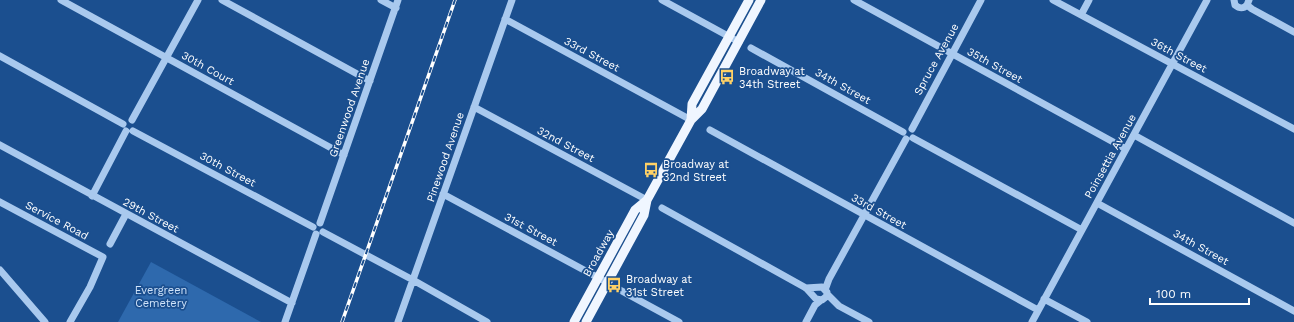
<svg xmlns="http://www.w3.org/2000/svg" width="1294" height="322" font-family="'Work Sans',sans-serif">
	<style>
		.green { fill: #2e69ad }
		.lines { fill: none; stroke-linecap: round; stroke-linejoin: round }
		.minor { stroke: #a9c9ee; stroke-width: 7 }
		.major { stroke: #f0f6ff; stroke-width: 9 }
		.rail-casing { stroke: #fff; stroke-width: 3.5 }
		.rail { stroke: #1b4f8f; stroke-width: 2; stroke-dasharray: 6; stroke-linecap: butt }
		.labels { text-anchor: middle; stroke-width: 3.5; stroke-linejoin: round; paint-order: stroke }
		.street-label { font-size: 11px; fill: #fff; stroke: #1b4f8f }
		.poi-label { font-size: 11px; fill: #fff; stroke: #1b4f8f; text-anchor: start }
		.park-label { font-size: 11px; fill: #cfe3fa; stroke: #1b4f8f }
	</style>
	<rect width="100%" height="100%" fill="#1b4f8f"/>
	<!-- green -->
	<path class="green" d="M151,262L261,322H118Z"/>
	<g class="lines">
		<!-- minor -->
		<path class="minor" d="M61,0L344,155
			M222,0L370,81
			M381,0L396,8
			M662,0L739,42
			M854,0L1126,149
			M1053,0L1294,129
			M1234,0L1235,5C1240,9 1243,9 1247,5L1249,0
			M1247,5L1252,9L1294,32
			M1081,15L1089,0
			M505,19L691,120
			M751,48L903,132
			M0,56L123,124
			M474,107L647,200
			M132,120L198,0
			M912,129L981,0
			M710,130L1038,310
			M133,131L313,227
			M1134,135L1294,223
			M913,138L1082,230
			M0,145L292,303
			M443,194L608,283
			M92,196L126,131
			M0,202L103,257L90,287L70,322
			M1097,203L1294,311
			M662,208L806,288L816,299L822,300L827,296V292L822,287L806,288
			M320,223L398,0
			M323,232L413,280L487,322
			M110,244L126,214
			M0,270L45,322
			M620,290L679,322
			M825,290L829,279L906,139
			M827,294L839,306L869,322
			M1044,299L1087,322
			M285,322L316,234
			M398,322L512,0
			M806,322L815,305L820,301
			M1032,322L1207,0"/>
		<!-- major -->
		<path class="major" d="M691,120L692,104L749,0
			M574,322L635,210L647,200
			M586,322L644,215L647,200L691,120L702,109L761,0"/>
		<!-- rail casing -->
		<g class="rail-casing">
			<path id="rail" d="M342,322L455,0"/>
		</g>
		<!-- rail -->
		<use href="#rail" class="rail"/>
	</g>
	<!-- icons -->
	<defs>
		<g id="bus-bare" transform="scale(1.2)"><path d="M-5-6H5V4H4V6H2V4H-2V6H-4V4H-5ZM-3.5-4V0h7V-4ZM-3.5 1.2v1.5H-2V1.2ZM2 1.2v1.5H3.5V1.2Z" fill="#ffd166" stroke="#1b4f8f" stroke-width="2.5" paint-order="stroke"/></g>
	</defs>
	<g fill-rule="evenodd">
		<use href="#bus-bare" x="727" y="77"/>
		<use href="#bus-bare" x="651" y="170"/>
		<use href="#bus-bare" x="614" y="285"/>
	</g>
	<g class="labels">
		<!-- street labels -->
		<g class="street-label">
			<text transform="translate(592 54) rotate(28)" y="4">33rd Street</text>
			<text transform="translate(1179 55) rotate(28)" y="4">36th Street</text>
			<text transform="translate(936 59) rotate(-61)" y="4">Spruce Avenue</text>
			<text transform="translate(995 65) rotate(29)" y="4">35th Street</text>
			<text transform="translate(208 68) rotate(29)" y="4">30th Court</text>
			<text transform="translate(843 86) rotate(29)" y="4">34th Street</text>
			<text transform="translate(349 108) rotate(-71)" y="4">Greenwood Avenue</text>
			<text transform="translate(566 144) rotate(28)" y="4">32nd Street</text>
			<text transform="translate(1110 156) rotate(-61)" y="4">Poinsettia Avenue</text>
			<text transform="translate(445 157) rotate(-71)" y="4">Pinewood Avenue</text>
			<text transform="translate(228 169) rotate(28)" y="4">30th Street</text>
			<text transform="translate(879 211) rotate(29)" y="4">33rd Street</text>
			<text transform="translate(151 215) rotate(28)" y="4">29th Street</text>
			<text transform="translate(57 220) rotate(28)" y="4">Service Road</text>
			<text transform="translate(531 229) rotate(28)" y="4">31st Street</text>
			<text transform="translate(1201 247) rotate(29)" y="4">34th Street</text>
			<text transform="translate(598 253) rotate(-61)" y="4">Broadway</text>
		</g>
		<!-- poi labels -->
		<g class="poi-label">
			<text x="739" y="75">Broadway at<tspan x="739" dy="13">34th Street</tspan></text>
			<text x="663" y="168">Broadway at<tspan x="663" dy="13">32nd Street</tspan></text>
			<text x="626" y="283">Broadway at<tspan x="626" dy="13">31st Street</tspan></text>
		</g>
		<!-- park labels -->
		<g class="park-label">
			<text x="161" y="294">Evergreen<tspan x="161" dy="13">Cemetery</tspan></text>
		</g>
	</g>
	<!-- scale -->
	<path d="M1150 298v6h99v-6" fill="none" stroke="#ffffff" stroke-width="2"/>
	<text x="1156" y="298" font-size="12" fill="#ffffff" stroke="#1b4f8f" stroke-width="3" paint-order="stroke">100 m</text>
</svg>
